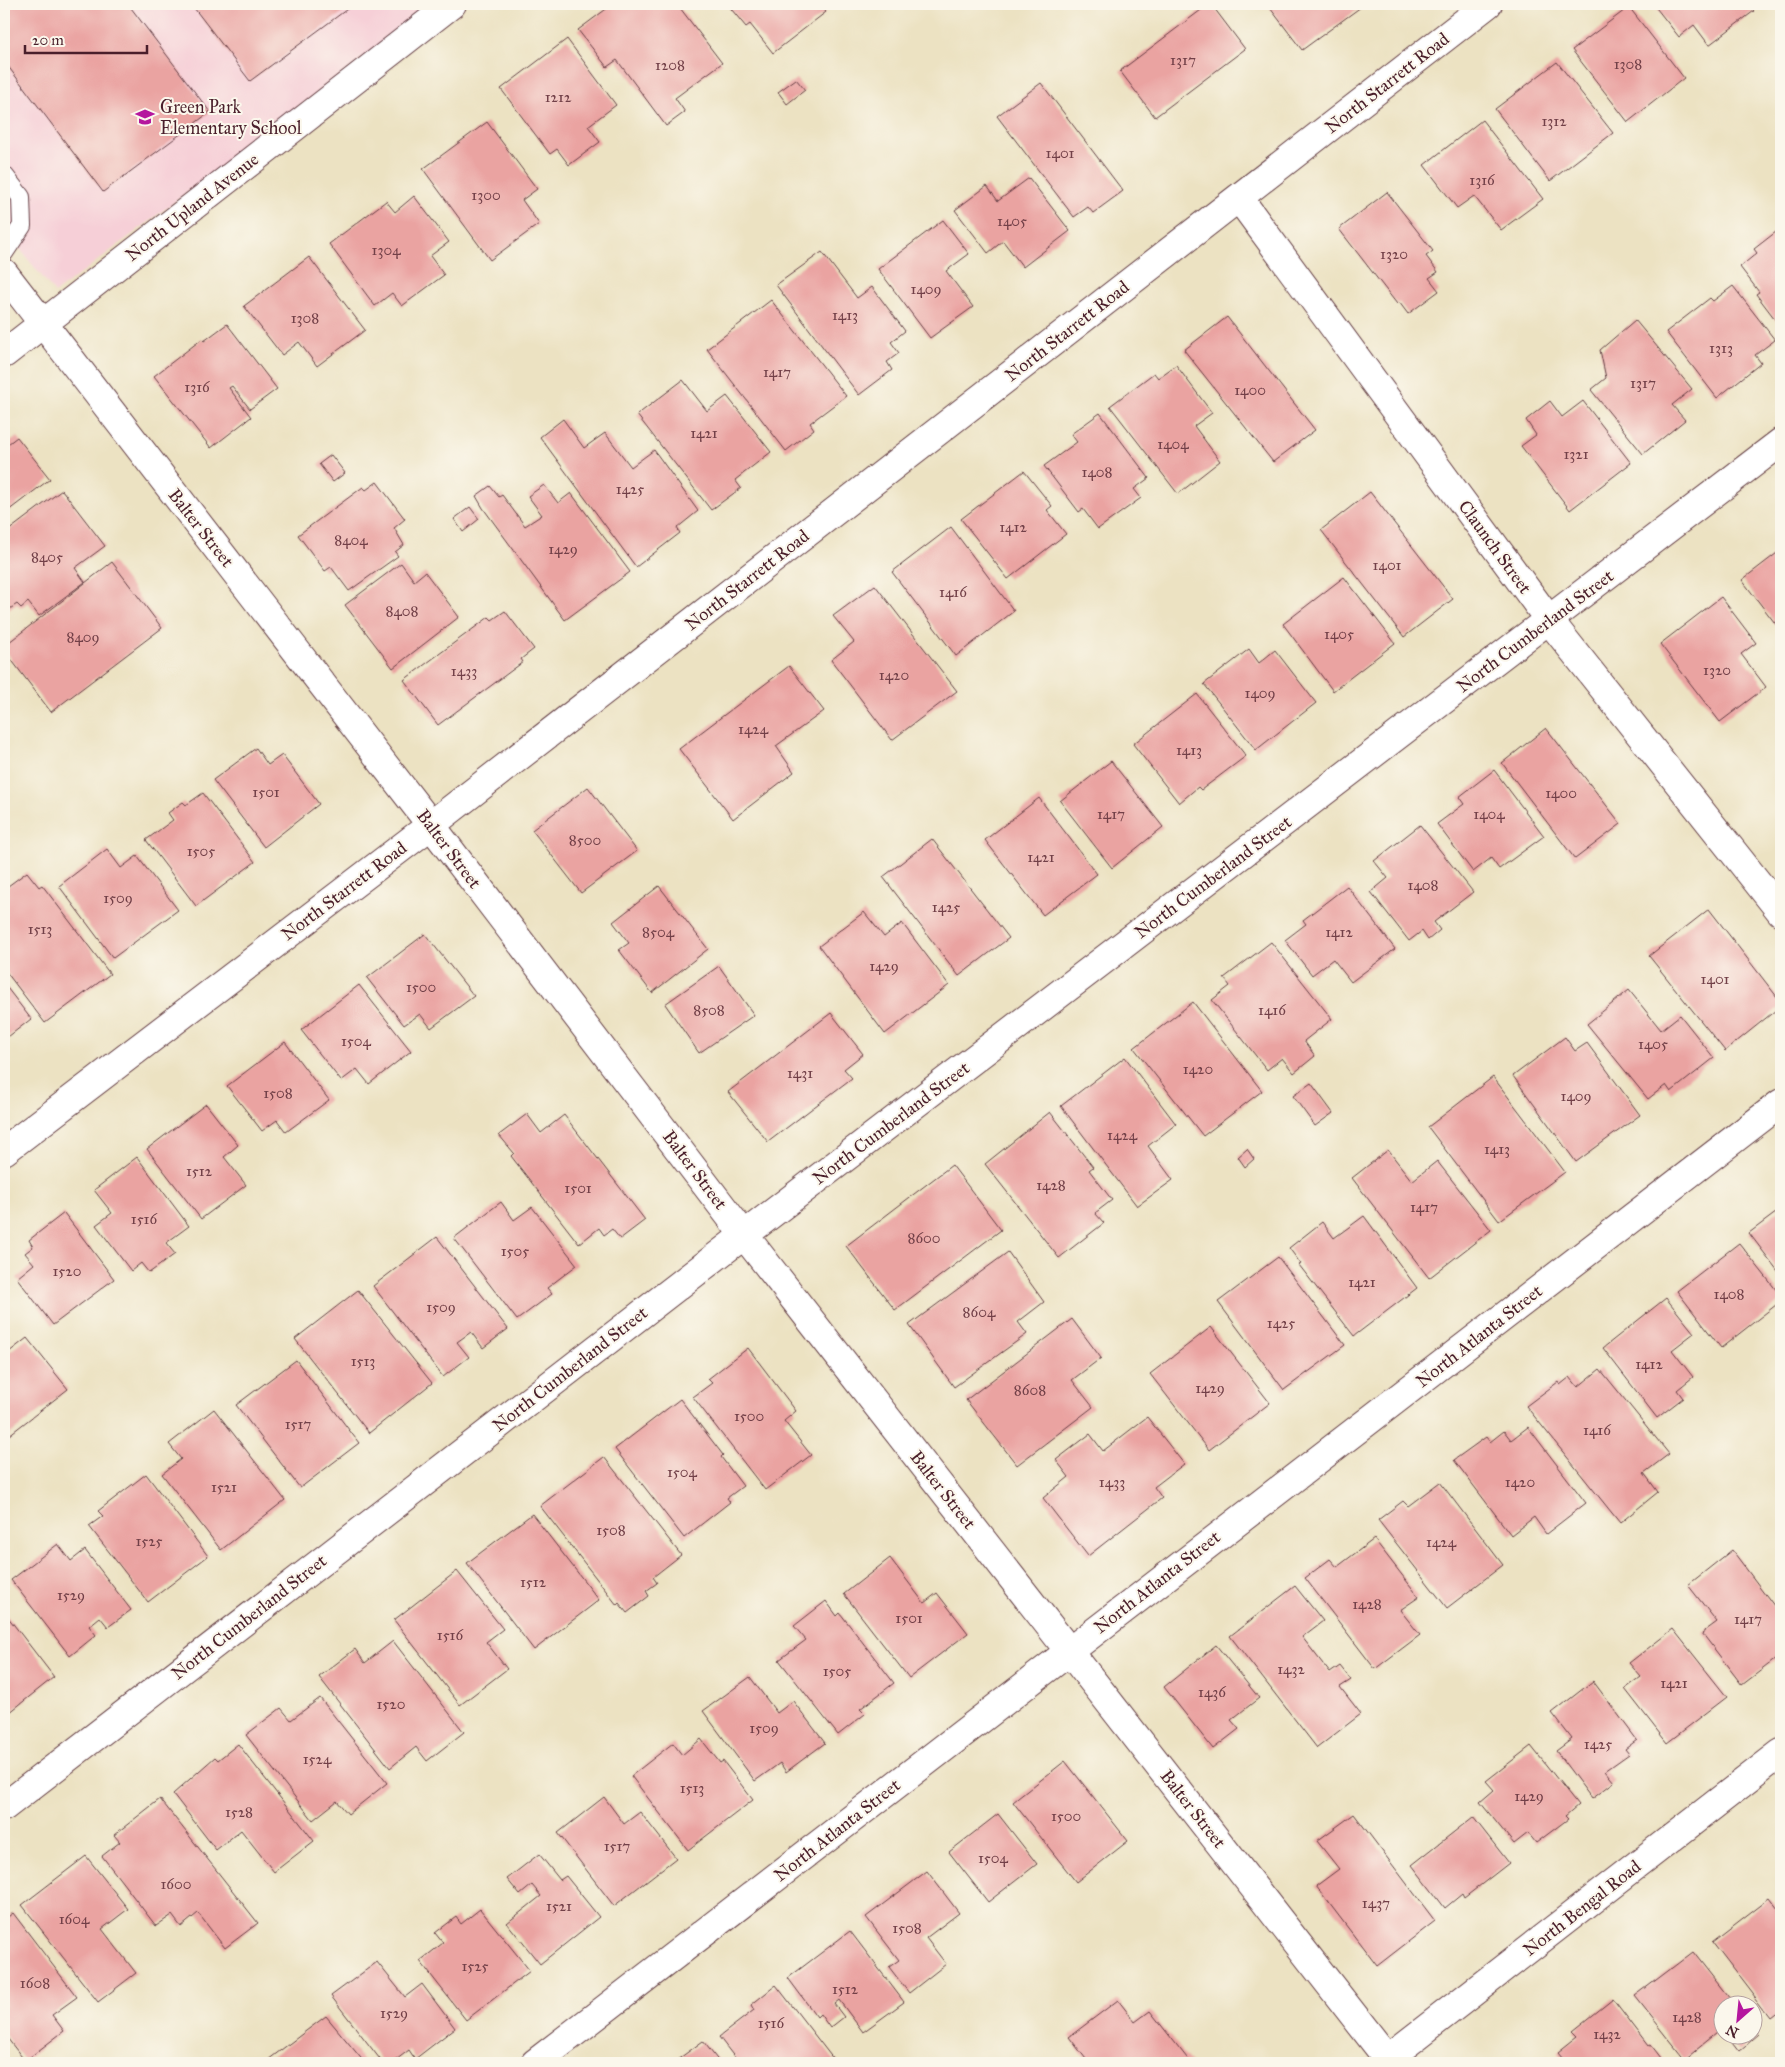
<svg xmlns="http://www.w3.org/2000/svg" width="1785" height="2067" font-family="'IM FELL Great Primer',serif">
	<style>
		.built { fill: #f6cfd7 }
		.building { fill: #eaa3a1 }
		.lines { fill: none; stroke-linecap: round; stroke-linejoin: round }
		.service-casing { stroke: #623c42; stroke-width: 20 }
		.minor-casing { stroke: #623c42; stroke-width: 30 }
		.service { stroke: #fff; stroke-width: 18 }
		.minor { stroke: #fff; stroke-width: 28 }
		.labels { text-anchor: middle; stroke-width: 4; stroke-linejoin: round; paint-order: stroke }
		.number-label { font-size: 15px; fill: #724048 }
		.street-label { font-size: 18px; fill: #4a1f2b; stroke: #fbf7ec }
		.poi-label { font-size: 18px; fill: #4a1f2b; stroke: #fbf7ec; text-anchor: start }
	</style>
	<rect width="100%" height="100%" fill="#fbf7ec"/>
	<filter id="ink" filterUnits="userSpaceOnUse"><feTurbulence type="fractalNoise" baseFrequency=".02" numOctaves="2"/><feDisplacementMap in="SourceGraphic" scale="10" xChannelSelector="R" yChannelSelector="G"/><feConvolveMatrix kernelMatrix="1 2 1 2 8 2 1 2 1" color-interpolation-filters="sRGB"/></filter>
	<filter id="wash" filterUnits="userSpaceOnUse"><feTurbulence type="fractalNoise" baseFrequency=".0096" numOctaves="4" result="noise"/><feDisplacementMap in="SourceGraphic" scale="20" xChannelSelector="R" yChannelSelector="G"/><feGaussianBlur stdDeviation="1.12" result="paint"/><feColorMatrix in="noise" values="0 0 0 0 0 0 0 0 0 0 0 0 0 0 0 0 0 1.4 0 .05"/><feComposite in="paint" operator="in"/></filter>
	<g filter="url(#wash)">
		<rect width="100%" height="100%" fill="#ece2c2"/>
		<!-- built -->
		<path class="built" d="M4,4H435L55,293L4,229Z"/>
		<g id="blocks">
			<!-- building -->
			<path class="building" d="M4,4H128L210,112L103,192L4,61Z
				M191,4H354L250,81Z
				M613,4H677L722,63L675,98L685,112L666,126L617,60L607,67L578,30Z
				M727,4H819L826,12L773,53L750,24L746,27Z
				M1209,4H1211L1245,49L1155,117L1120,71Z
				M1267,4H1365L1302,50Z
				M1653,4H1748L1754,11L1709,45L1694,25L1679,37Z
				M1629,7L1684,78L1628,122L1572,50Z
				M567,39L616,105L588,126L600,142L569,165L557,149L550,154L501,89Z
				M1557,62L1613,133L1550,181L1495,109Z
				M796,79L805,90L787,104L778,92Z
				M1041,83L1123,191L1093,213L1088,207L1074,217L997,116Z
				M1482,120L1543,199L1501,230L1474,196L1457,208L1424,165Z
				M487,122L537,189L522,200L539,224L490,260L423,169Z
				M1029,178L1070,231L1023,267L1003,241L988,253L955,210L987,186L998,201Z
				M1387,192L1433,251L1426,256L1438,272L1429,278L1439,291L1408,314L1399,302L1397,304L1339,229Z
				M414,196L449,242L430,256L444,275L402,306L392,293L375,306L329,244L386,201L395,212Z
				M943,220L969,254L946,271L973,307L930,338L878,269Z
				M1781,228V327L1756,294L1759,292L1740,267L1757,253L1754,249Z
				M822,252L857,298L872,287L905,331L891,342L899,353L887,362L892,370L859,395L776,285Z
				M309,257L365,330L317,366L299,342L282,355L244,306Z
				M1733,286L1775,340L1755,355L1761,363L1717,398L1666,332L1710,298L1713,301Z
				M771,300L846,396L810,423L814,429L786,451L707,349Z
				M1227,317L1315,430L1273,462L1184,350Z
				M1635,320L1692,389L1672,405L1685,420L1643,454L1591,390L1606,378L1600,350Z
				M227,324L277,389L250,409L232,386L229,388L251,417L211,448L154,376L202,339L204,341Z
				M1176,365L1212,413L1194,426L1220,461L1178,494L1110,406L1154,373L1158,378Z
				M683,380L707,411L727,396L771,452L735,480L741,488L711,510L637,415Z
				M1550,401L1562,417L1583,401L1631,463L1570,510L1521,446L1536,435L1526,420Z
				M1100,413L1149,478L1134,489L1141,498L1098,529L1083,509L1079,512L1044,466L1077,442L1071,434Z
				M563,419L584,448L605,433L631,467L654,450L698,511L677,528L680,533L636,567L540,437Z
				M17,437L50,479L4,514V447Z
				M331,455L345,473L333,482L319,464Z
				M1024,471L1052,506L1047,510L1066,534L1008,579L961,519Z
				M377,482L405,519L394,528L404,545L395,552L398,556L349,591L331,567L325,571L298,535L363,487L366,490Z
				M544,485L558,503L571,493L630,572L565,620L483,508L476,496L490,486L499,497L502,495L525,526L542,515L528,496Z
				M62,490L105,546L75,568L85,582L39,616L28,602L21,608L17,604L4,613V534Z
				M1370,492L1453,599L1404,637L1321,530Z
				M470,507L479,519L463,532L454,519Z
				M951,527L1014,611L956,656L892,572Z
				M1781,550V631L1742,580Z
				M112,562L162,628L51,712L4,650V646Z
				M401,563L414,581L425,572L459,617L393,668L345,605Z
				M1344,577L1395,643L1333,691L1283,624Z
				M875,585L957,691L892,740L831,660L854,642L833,616Z
				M1721,597L1756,643L1741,654L1766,687L1720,722L1660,644Z
				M505,611L534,649L521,659L523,662L438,725L404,680L489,617L492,620Z
				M1249,649L1259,663L1275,650L1316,703L1256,750L1204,684Z
				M789,666L824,711L776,746L794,772L733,819L679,749Z
				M1197,694L1246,756L1201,790L1198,787L1179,803L1133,744Z
				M1546,728L1621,824L1575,859L1502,763Z
				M256,748L268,765L282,755L319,804L264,847L213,780Z
				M1111,761L1163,827L1112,868L1060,801Z
				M1494,770L1544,836L1499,869L1491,858L1473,872L1437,824L1464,804L1459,797Z
				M588,787L637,851L581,893L532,830Z
				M203,793L255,862L196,906L146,840L173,820L168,813L183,802L186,805Z
				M1039,798L1097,874L1043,915L985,840Z
				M1420,825L1473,892L1434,922L1440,930L1428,940L1422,931L1409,941L1371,892L1388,878L1374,861Z
				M932,839L1009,938L959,976L883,877Z
				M107,849L121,868L137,856L178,910L113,958L59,886Z
				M27,872L39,887L42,885L110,974L45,1023L4,969V889Z
				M659,886L708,949L652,993L619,950L629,943L613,922Z
				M1347,886L1395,949L1351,982L1333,959L1312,975L1285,940L1306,924L1303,920Z
				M1709,909L1781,1002V1006L1725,1051L1649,956Z
				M864,912L884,937L902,923L949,985L885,1034L819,946Z
				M425,934L474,996L431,1028L420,1014L404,1025L367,978Z
				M1271,942L1332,1019L1304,1041L1315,1056L1294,1073L1282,1058L1267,1070L1212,1000L1230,986L1224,978Z
				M719,966L754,1015L699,1053L665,1004Z
				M4,984L31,1019L4,1040Z
				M359,985L411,1051L369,1084L357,1069L341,1081L301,1030Z
				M1629,990L1661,1030L1680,1015L1714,1058L1671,1092L1666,1085L1648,1099L1587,1024Z
				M1193,1002L1262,1091L1203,1136L1134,1048Z
				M831,1013L863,1054L844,1069L852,1078L768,1142L728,1092Z
				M1565,1037L1575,1051L1587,1043L1640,1115L1576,1162L1513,1076Z
				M285,1042L329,1100L286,1132L277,1120L262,1131L227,1086Z
				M1125,1057L1176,1124L1148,1146L1173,1180L1137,1206L1061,1106Z
				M1493,1077L1565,1172L1499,1221L1428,1127Z
				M1311,1083L1333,1113L1315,1126L1293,1096Z
				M206,1104L238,1145L224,1157L246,1185L201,1219L147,1149Z
				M1050,1112L1093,1167L1089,1170L1112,1200L1095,1213L1104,1223L1059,1258L985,1164Z
				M527,1114L541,1133L564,1115L645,1220L620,1239L612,1229L604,1235L599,1228L579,1244L511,1156L514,1153L499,1135Z
				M1247,1149L1254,1159L1245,1167L1238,1157Z
				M1388,1150L1412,1181L1437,1161L1491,1230L1429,1278L1352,1178Z
				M137,1157L189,1226L166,1243L175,1254L149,1273L141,1263L131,1271L96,1225L112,1213L94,1190Z
				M952,1165L1001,1230L895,1310L846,1246Z
				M501,1202L514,1220L532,1207L577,1265L547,1288L552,1294L517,1320L454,1238Z
				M1781,1209V1275L1749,1233Z
				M64,1213L114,1279L53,1325L17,1278L34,1264L25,1253L33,1247L29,1240Z
				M1364,1216L1417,1288L1354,1336L1299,1265L1301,1264L1289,1248L1322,1222L1334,1238Z
				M437,1237L508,1329L483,1348L471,1332L457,1342L469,1357L443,1377L373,1286Z
				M1739,1243L1781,1296V1301L1721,1348L1677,1291Z
				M1008,1252L1044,1302L1018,1322L1027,1334L954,1387L909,1325Z
				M1278,1257L1345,1345L1284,1390L1218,1302Z
				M358,1290L432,1383L369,1433L295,1339Z
				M1666,1298L1694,1333L1672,1350L1693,1377L1677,1390L1683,1398L1657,1418L1603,1348Z
				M1072,1319L1101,1358L1072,1380L1093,1407L1017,1465L966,1400Z
				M1211,1327L1270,1403L1209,1450L1150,1374Z
				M27,1338L68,1389L4,1439V1356Z
				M748,1348L796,1411L784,1421L811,1455L765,1490L693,1397L712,1383L708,1379Z
				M296,1360L359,1443L300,1488L236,1405Z
				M1600,1369L1669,1454L1644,1473L1658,1492L1620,1523L1526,1406L1558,1382L1560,1385L1570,1377L1578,1387Z
				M680,1399L723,1455L721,1457L743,1486L727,1498L730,1502L684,1538L615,1449Z
				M214,1409L285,1500L221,1550L162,1474L181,1459L169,1444Z
				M1147,1417L1184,1464L1154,1487L1162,1498L1088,1556L1043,1498L1069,1477L1056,1460L1090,1434L1103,1451Z
				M1528,1427L1586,1503L1546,1534L1534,1517L1511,1535L1454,1460L1486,1437L1490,1442L1504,1431L1511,1440Z
				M604,1457L681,1555L653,1577L657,1583L646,1591L649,1596L627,1613L619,1603L617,1605L540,1506Z
				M146,1474L208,1556L148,1602L89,1526L103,1516L98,1511Z
				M1440,1482L1503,1565L1447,1608L1378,1520L1403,1501L1408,1506Z
				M532,1514L599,1600L534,1650L467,1563Z
				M1374,1539L1419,1597L1400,1610L1420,1635L1375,1669L1305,1578L1330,1559L1337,1567Z
				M58,1544L71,1561L85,1550L131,1610L108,1627L100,1617L89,1626L96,1635L70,1656L11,1580Z
				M1732,1550L1781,1615V1655L1742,1685L1702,1633L1717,1622L1688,1585Z
				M890,1558L924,1603L937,1593L968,1633L909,1678L844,1594Z
				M457,1571L503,1629L486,1642L507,1669L460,1705L394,1620Z
				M1295,1586L1323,1621L1302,1637L1330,1673L1340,1666L1351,1680L1340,1687L1361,1714L1317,1748L1230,1636Z
				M826,1601L837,1616L840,1613L894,1683L860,1709L865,1714L838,1735L779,1660L806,1640L794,1626Z
				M4,1612L54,1677L4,1717Z
				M1673,1629L1727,1697L1667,1743L1625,1689L1641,1677L1629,1663Z
				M393,1641L464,1732L427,1761L416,1747L390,1768L319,1677L355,1649L365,1663Z
				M1216,1645L1259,1698L1231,1720L1239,1729L1213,1749L1164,1687Z
				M750,1677L777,1713L793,1701L825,1743L786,1772L780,1763L755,1781L703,1711Z
				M1593,1681L1637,1740L1625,1749L1629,1754L1605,1771L1614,1782L1592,1799L1556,1751L1572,1739L1552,1713Z
				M320,1698L387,1783L348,1814L337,1801L313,1820L246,1735L281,1708L291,1720Z
				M701,1739L720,1763L723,1761L753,1800L688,1850L631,1776L673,1743L682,1755Z
				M238,1744L314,1841L274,1872L241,1830L216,1850L173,1794L215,1757L218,1760Z
				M1531,1746L1578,1805L1565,1816L1568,1819L1536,1843L1528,1833L1514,1844L1480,1802L1494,1790L1486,1781Z
				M1065,1761L1128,1841L1076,1882L1013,1802Z
				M604,1797L624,1824L640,1812L676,1858L614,1906L558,1833Z
				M160,1799L258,1923L225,1948L198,1913L181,1927L172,1915L156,1926L102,1856L120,1842L114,1835Z
				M998,1814L1037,1864L988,1902L949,1852Z
				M1354,1814L1435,1921L1377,1966L1316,1886L1339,1869L1317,1841Z
				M1473,1817L1509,1863L1464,1898L1462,1894L1445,1908L1412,1865Z
				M539,1854L560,1880L566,1876L599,1917L540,1964L507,1923L541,1896L532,1885L520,1895L507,1879Z
				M86,1856L128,1909L102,1929L136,1973L98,2002L22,1905Z
				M927,1871L959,1913L926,1938L946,1964L909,1993L889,1967L899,1960L866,1917Z
				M1769,1898L1781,1914V2013L1772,2020L1712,1942Z
				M480,1909L530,1971L466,2020L420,1961L443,1943L435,1933L456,1917L461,1924Z
				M13,1913L77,1997L52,2015L64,2031L25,2061L4,2034V1920Z
				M850,1931L904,2002L863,2032L839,2000L834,2004L844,2017L830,2028L820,2014L817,2017L788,1978Z
				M1693,1952L1734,2004H1722V2029L1685,2059L1635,1996Z
				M377,1962L405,1997L422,1984L455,2028L415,2059L409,2050L392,2063H383L331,1996Z
				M776,1985L834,2060L831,2063H739L719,2037L754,2010L751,2005Z
				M1613,1999L1649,2046L1651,2045L1665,2063H1567L1558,2052L1578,2036L1573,2031Z
				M1118,2000L1135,2022L1150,2011L1191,2063H1089L1069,2037Z
				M326,2016L365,2063H264L306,2031Z
				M1752,2028L1758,2035L1739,2051L1726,2034H1752Z
				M703,2041L720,2063H673Z"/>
		</g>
	</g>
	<g filter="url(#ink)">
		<use href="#blocks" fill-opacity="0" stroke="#623c42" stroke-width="1"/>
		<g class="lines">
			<!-- service casing -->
			<g class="service-casing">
				<path id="service" d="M4,175L21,197L22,226L4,253"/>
			</g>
			<!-- minor casing -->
			<g class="minor-casing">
				<path id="minor" d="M1239,198L1549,620L1781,912
					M4,273L431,825L744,1235L1391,2063
					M4,354L452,4
					M4,1151L431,825L1488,4
					M4,1807L744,1235L1781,442
					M535,2063L1781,1103
					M1382,2063L1781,1753"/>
			</g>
			<!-- service -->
			<use href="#service" class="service"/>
			<!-- minor -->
			<use href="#minor" class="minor"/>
		</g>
	</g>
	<!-- icons -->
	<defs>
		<g id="school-bare" transform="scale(1.5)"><path d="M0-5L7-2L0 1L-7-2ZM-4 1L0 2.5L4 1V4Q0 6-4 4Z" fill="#b5179e" stroke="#fbf7ec" stroke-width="2.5" paint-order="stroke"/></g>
	</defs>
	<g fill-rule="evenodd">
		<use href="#school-bare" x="145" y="117"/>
	</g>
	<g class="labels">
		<!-- number labels -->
		<g class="number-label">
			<text x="1183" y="65">1317</text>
			<text x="1628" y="69">1308</text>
			<text x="670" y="70">1208</text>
			<text x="558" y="102">1212</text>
			<text x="1554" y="126">1312</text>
			<text x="1060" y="158">1401</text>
			<text x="1482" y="185">1316</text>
			<text x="486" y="200">1300</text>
			<text x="1012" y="226">1405</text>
			<text x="386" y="255">1304</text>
			<text x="1394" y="259">1320</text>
			<text x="926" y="294">1409</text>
			<text x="845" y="320">1413</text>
			<text x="305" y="323">1308</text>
			<text x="1721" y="353">1313</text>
			<text x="777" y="377">1417</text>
			<text x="1643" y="388">1317</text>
			<text x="197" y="392">1316</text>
			<text x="1250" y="395">1400</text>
			<text x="704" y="438">1421</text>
			<text x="1173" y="449">1404</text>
			<text x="1576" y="459">1321</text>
			<text x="1097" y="477">1408</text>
			<text x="630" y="494">1425</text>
			<text x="1013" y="532">1412</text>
			<text x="351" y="545">8404</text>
			<text x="563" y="554">1429</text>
			<text x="47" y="562">8405</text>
			<text x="1387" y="570">1401</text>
			<text x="953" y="597">1416</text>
			<text x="402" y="616">8408</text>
			<text x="1339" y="639">1405</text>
			<text x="83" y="642">8409</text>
			<text x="1717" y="675">1320</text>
			<text x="464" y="676">1433</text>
			<text x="894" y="680">1420</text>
			<text x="1260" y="698">1409</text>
			<text x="753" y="734">1424</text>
			<text x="1189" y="755">1413</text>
			<text x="266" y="797">1501</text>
			<text x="1561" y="798">1400</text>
			<text x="1111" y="819">1417</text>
			<text x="1489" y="819">1404</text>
			<text x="585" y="845">8500</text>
			<text x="201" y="856">1505</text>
			<text x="1041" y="862">1421</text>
			<text x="1423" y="890">1408</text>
			<text x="118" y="903">1509</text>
			<text x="946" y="912">1425</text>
			<text x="40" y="934">1513</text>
			<text x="658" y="937">8504</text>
			<text x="1339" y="937">1412</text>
			<text x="884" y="971">1429</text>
			<text x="1715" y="984">1401</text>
			<text x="421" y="992">1500</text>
			<text x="709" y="1015">8508</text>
			<text x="1272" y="1015">1416</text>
			<text x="356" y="1046">1504</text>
			<text x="1653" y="1049">1405</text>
			<text x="1198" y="1074">1420</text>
			<text x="800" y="1078">1431</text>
			<text x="278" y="1098">1508</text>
			<text x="1576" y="1101">1409</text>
			<text x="1122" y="1140">1424</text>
			<text x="1497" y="1154">1413</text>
			<text x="199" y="1176">1512</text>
			<text x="1051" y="1190">1428</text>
			<text x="578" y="1193">1501</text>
			<text x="1424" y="1212">1417</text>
			<text x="144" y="1224">1516</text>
			<text x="924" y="1243">8600</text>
			<text x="515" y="1256">1505</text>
			<text x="67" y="1276">1520</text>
			<text x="1362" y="1287">1421</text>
			<text x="1729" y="1299">1408</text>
			<text x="441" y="1312">1509</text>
			<text x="979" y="1317">8604</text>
			<text x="1281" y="1328">1425</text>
			<text x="363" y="1366">1513</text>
			<text x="1649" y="1369">1412</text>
			<text x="1210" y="1393">1429</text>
			<text x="1030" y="1395">8608</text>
			<text x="749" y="1421">1500</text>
			<text x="298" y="1429">1517</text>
			<text x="1597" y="1435">1416</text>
			<text x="682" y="1477">1504</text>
			<text x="1112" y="1487">1433</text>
			<text x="1520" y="1487">1420</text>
			<text x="224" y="1492">1521</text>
			<text x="611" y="1535">1508</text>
			<text x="149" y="1546">1525</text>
			<text x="1441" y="1547">1424</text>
			<text x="533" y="1587">1512</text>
			<text x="71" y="1600">1529</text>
			<text x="1367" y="1609">1428</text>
			<text x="909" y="1623">1501</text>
			<text x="1748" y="1624">1417</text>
			<text x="450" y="1640">1516</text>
			<text x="1291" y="1674">1432</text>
			<text x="837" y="1676">1505</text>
			<text x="1674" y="1688">1421</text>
			<text x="1212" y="1697">1436</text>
			<text x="391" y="1709">1520</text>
			<text x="764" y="1733">1509</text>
			<text x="1598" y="1749">1425</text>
			<text x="317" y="1764">1524</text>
			<text x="692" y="1793">1513</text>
			<text x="1529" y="1801">1429</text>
			<text x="239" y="1817">1528</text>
			<text x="1066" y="1821">1500</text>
			<text x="617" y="1851">1517</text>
			<text x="993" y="1863">1504</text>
			<text x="176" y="1889">1600</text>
			<text x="1376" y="1908">1437</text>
			<text x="559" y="1911">1521</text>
			<text x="74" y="1924">1604</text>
			<text x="907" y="1933">1508</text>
			<text x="475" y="1971">1525</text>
			<text x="35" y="1988">1608</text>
			<text x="845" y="1994">1512</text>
			<text x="394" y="2018">1529</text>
			<text x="1687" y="2022">1428</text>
			<text x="771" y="2028">1516</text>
			<text x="1607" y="2039">1432</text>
		</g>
		<!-- street labels -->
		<g class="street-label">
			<text transform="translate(1387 83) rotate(-38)" y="6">North Starrett Road</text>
			<text transform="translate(192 207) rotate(-38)" y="6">North Upland Avenue</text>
			<text transform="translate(1067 331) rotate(-38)" y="6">North Starrett Road</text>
			<text transform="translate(201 528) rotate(52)" y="6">Balter Street</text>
			<text transform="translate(1495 547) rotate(54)" y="6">Claunch Street</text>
			<text transform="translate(747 580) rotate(-38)" y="6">North Starrett Road</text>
			<text transform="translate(1535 631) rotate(-37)" y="6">North Cumberland Street</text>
			<text transform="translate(449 849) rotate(53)" y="6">Balter Street</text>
			<text transform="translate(1213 877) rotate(-37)" y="6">North Cumberland Street</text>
			<text transform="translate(344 891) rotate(-37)" y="6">North Starrett Road</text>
			<text transform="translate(891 1123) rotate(-37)" y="6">North Cumberland Street</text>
			<text transform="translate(695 1170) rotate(53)" y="6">Balter Street</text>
			<text transform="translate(1479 1336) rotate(-38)" y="6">North Atlanta Street</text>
			<text transform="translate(570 1369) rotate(-38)" y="6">North Cumberland Street</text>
			<text transform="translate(943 1490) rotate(52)" y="6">Balter Street</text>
			<text transform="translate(1157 1582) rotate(-38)" y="6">North Atlanta Street</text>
			<text transform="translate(249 1617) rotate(-38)" y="6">North Cumberland Street</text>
			<text transform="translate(1193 1809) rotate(52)" y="6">Balter Street</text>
			<text transform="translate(837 1830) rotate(-38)" y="6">North Atlanta Street</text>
			<text transform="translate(1582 1908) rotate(-38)" y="6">North Bengal Road</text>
		</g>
		<!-- poi labels -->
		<g class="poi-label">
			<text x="160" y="113">Green Park<tspan x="160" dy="21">Elementary School</tspan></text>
		</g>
	</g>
	<!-- margin -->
	<rect width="1785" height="2067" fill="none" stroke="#fbf7ec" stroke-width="20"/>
	<!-- north arrow -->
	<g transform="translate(1738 2020) rotate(207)"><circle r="24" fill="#fbf7ec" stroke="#b4a19f"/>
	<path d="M0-4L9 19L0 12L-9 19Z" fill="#b5179e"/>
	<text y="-8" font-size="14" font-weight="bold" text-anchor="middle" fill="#4a1f2b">N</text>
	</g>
	<!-- scale -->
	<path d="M25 45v8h122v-8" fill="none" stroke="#4a1f2b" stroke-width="2.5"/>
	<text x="32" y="45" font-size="15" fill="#4a1f2b" stroke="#fbf7ec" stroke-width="4" paint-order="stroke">20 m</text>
</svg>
